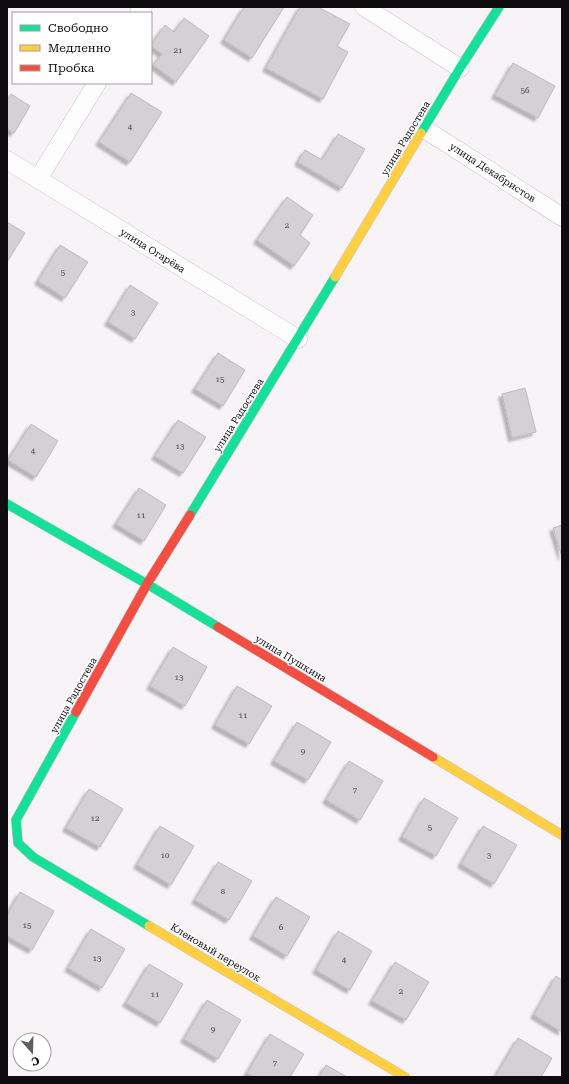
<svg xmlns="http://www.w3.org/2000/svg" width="569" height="1084" font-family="'Roboto Serif',serif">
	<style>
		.building { fill: #d4d0d3; stroke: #bebabd; filter: url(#shadow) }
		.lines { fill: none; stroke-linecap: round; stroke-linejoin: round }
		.street-casing { stroke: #c5c2c4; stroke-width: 19 }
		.fast-casing { stroke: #c5c2c4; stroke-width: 10 }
		.slow-casing { stroke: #c5c2c4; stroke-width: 10 }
		.jam-casing { stroke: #c5c2c4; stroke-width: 10 }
		.street { stroke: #fefdfe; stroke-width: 18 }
		.fast { stroke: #16e098; stroke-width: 9 }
		.slow { stroke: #ffcf43; stroke-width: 9 }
		.jam { stroke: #f24e42; stroke-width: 9 }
		.labels { text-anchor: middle; stroke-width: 3; stroke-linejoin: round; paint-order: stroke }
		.number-label { font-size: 8px; fill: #403d3f }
		.street-label { font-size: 10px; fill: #0e0c0e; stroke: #fff }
	</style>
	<defs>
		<filter id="shadow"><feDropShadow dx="-3.5" dy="3.5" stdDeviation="1" flood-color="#0004"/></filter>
	</defs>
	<rect width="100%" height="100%" fill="#f8f3f7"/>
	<!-- building -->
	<path class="building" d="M244,7H284L252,58L224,40Z
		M300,7H318L350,24L337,46L348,52L323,99L266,68Z
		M184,18L209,36L176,82L153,65L162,54L151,46V45L165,25L174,32Z
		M513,63L555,86L538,118L495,95Z
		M131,93L162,112L130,162L99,142Z
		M11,94L30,106L14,133L7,129V100Z
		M338,134L365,149L342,188L298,162L305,150L322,160Z
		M287,197L313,215L300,235L310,243L294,266L257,240Z
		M7,222L25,233L7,262Z
		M60,245L88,262L65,298L38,281Z
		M130,285L158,303L135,339L108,322Z
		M218,353L245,370L223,406L195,389Z
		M525,388L536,432L512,438L502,394Z
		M178,420L206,437L183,473L155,456Z
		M31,424L58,441L36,477L8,460Z
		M139,488L166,505L144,541L116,524Z
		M562,525V557L553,528Z
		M173,647L207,667L185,706L150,686Z
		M237,686L272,706L249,744L215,725Z
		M297,722L331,742L308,780L274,761Z
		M349,761L383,781L360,820L326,800Z
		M89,789L123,809L100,847L66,828Z
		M424,798L458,818L436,856L402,837Z
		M160,826L194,846L171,885L137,865Z
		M483,826L517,845L494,884L461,864Z
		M218,862L252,881L229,920L195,900Z
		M20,892L54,911L32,950L7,936V915Z
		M276,897L310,917L287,956L253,936Z
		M91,929L125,949L102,988L68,968Z
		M338,931L372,951L350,990L316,970Z
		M395,962L429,982L406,1020L372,1001Z
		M149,964L183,984L160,1023L126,1003Z
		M556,976L562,980V1032L534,1015Z
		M207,1000L241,1020L218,1059L184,1039Z
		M270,1034L304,1054L290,1077H255L247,1073Z
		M518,1038L552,1058L541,1077H495Z
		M326,1065L347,1077H319Z"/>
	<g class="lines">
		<!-- street casing -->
		<g class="street-casing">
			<path id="street" d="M364,7L460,68
				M139,13L143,7
				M423,128L562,217
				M7,160L298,339
				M38,179L97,83"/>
		</g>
		<!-- fast casing -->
		<g class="fast-casing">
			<path id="fast" d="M421,133L460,68L499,7
				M7,504L147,584L218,627
				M190,515L335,277
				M76,712L16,820L18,843L33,857L149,926"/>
		</g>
		<!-- slow casing -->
		<g class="slow-casing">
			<path id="slow" d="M335,277L421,133
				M433,757L562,835
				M149,926L405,1077"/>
		</g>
		<!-- jam casing -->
		<g class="jam-casing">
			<path id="jam" d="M218,627L433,757
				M76,712L147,584L190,515"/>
		</g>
		<!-- street -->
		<use href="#street" class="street"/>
		<!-- fast -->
		<use href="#fast" class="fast"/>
		<!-- slow -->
		<use href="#slow" class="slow"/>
		<!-- jam -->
		<use href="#jam" class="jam"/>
	</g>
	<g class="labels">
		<!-- number labels -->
		<g class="number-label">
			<text x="178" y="53">21</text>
			<text x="525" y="93">56</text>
			<text x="130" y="130">4</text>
			<text x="287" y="228">2</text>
			<text x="63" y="275">5</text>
			<text x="133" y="315">3</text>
			<text x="220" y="382">15</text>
			<text x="180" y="449">13</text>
			<text x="33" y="454">4</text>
			<text x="141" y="518">11</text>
			<text x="179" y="680">13</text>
			<text x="243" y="718">11</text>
			<text x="303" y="754">9</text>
			<text x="355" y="793">7</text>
			<text x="95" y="821">12</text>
			<text x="430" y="830">5</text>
			<text x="165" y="858">10</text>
			<text x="489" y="858">3</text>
			<text x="223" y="894">8</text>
			<text x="27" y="928">15</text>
			<text x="281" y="930">6</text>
			<text x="97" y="961">13</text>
			<text x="344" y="963">4</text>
			<text x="401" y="994">2</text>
			<text x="155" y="997">11</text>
			<text x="213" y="1032">9</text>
			<text x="275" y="1066">7</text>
		</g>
		<!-- street labels -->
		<g class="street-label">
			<text transform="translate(405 138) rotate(-59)" y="4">улица Радостева</text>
			<text transform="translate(493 172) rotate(33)" y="4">улица Декабристов</text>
			<text transform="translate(153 250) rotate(32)" y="4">улица Огарёва</text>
			<text transform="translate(238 415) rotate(-58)" y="4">улица Радостева</text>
			<text transform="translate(291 658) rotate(31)" y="4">улица Пушкина</text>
			<text transform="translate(73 695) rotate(-61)" y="4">улица Радостева</text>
			<text transform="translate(216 952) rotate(31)" y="4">Кленовый переулок</text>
		</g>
	</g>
	<!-- border -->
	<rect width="569" height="1084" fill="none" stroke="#0e0c0e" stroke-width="16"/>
	<!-- legend -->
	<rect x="12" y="12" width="140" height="72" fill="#ffffff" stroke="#9f9e9f"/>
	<rect x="20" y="25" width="20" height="6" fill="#16e098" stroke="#9f9e9f"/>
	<text x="48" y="32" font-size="12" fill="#0e0c0e">Свободно</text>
	<rect x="20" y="45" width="20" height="6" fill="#ffcf43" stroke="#9f9e9f"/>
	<text x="48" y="52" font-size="12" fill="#0e0c0e">Медленно</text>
	<rect x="20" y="65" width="20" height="6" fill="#f24e42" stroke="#9f9e9f"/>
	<text x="48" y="72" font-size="12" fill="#0e0c0e">Пробка</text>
	<!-- north arrow -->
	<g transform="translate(32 1052) rotate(160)"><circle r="19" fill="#ffffff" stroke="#9f9e9f"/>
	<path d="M0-3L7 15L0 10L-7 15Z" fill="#605d60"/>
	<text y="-6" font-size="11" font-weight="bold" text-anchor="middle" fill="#0e0c0e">С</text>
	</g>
</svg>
